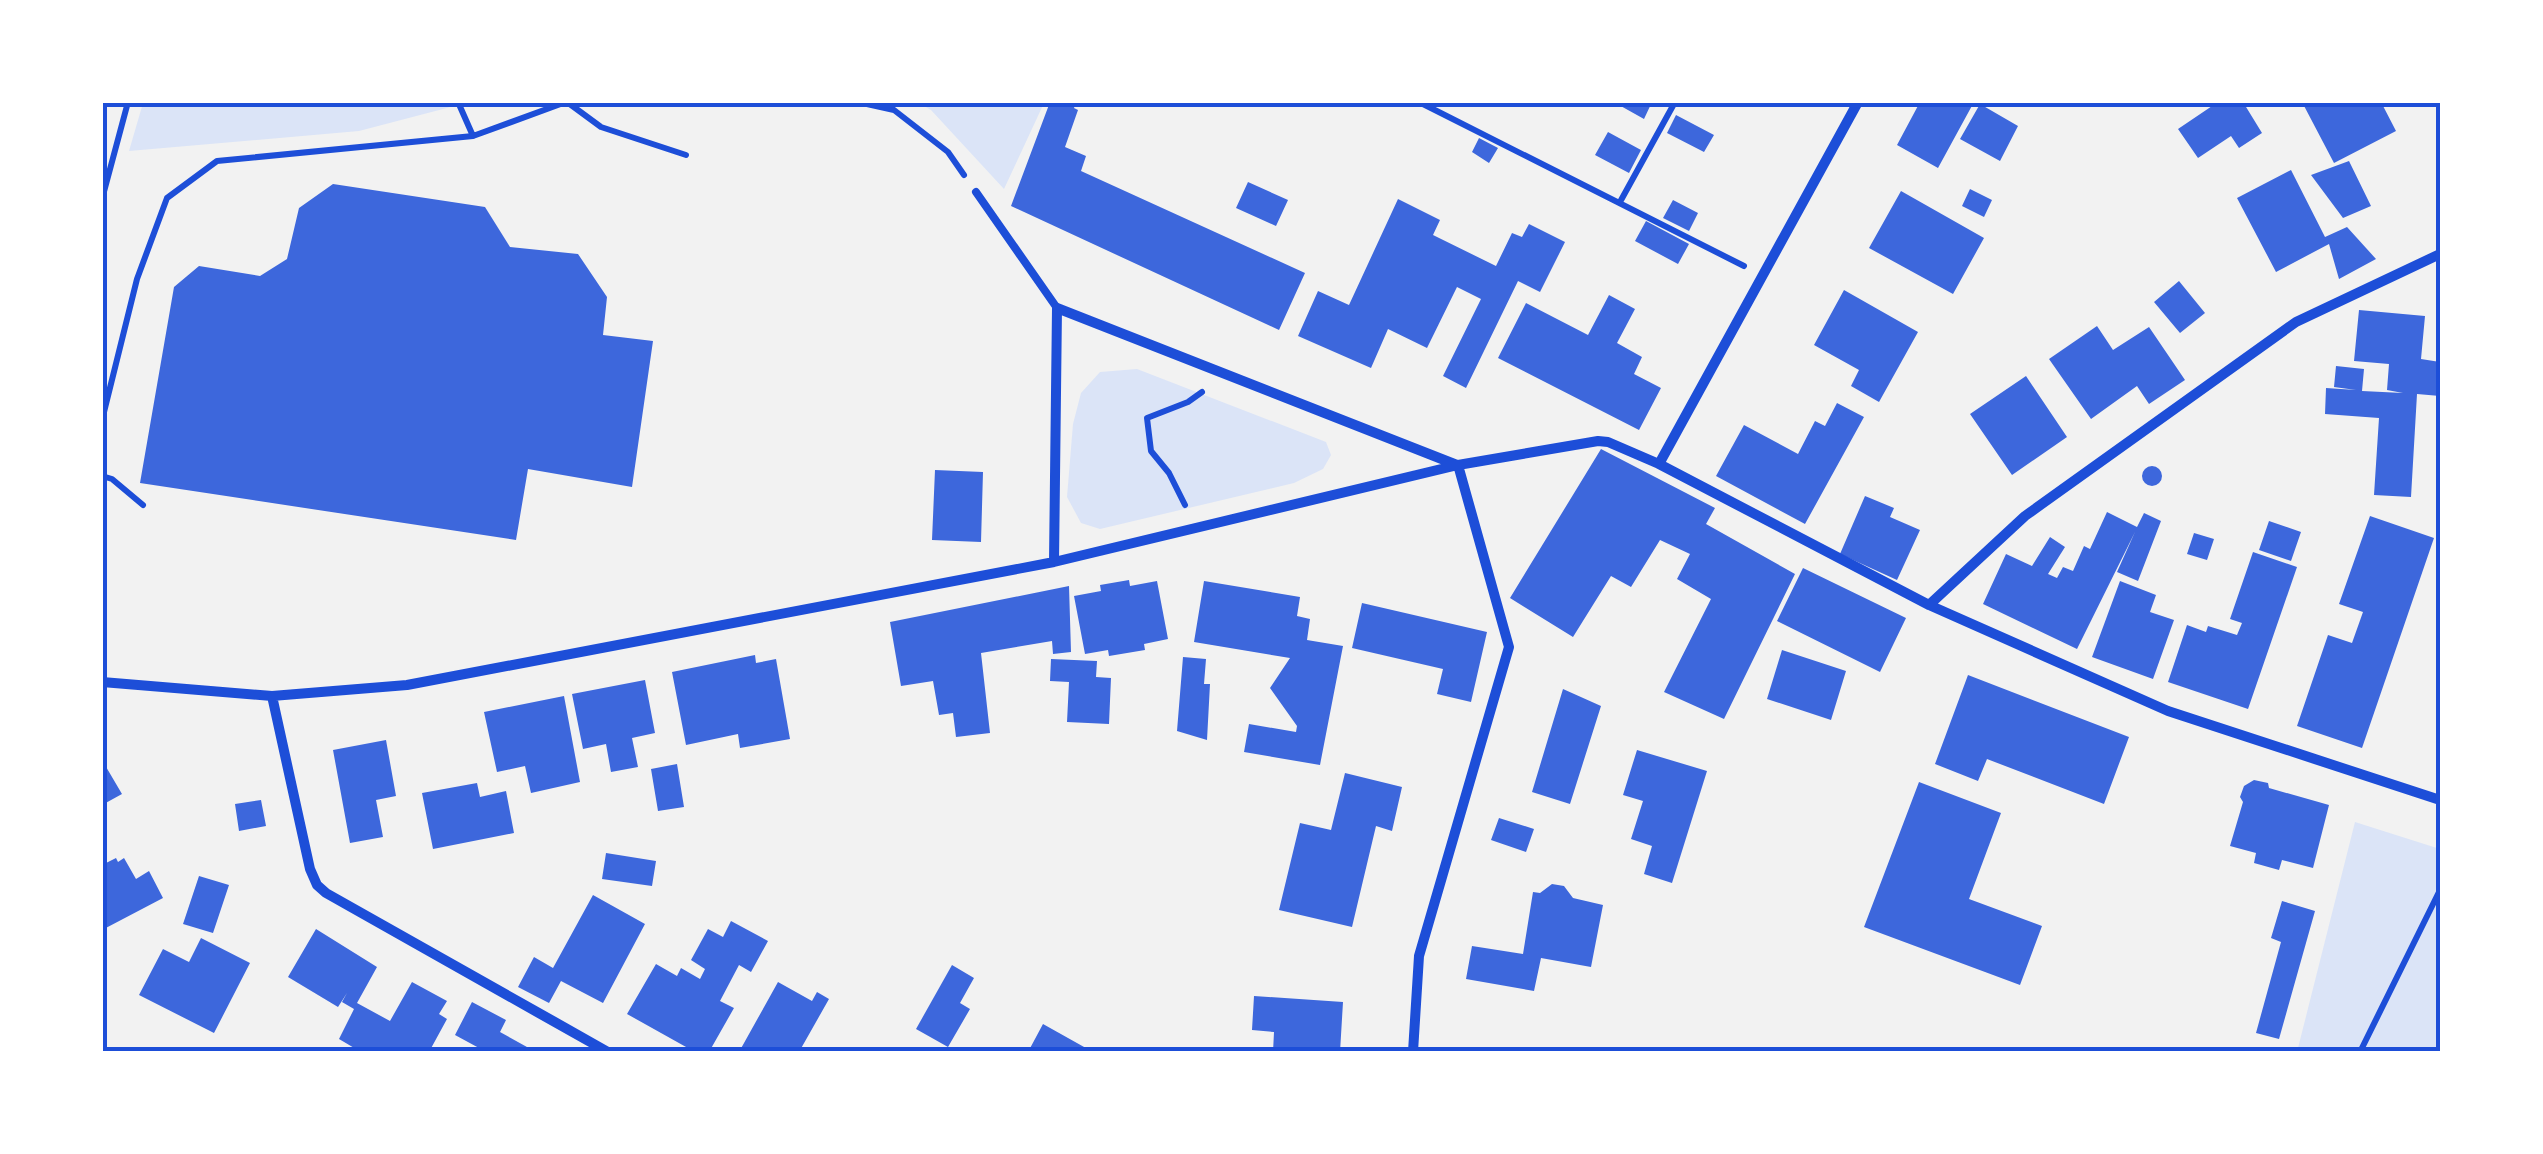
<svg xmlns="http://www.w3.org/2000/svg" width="2543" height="1154" font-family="'Asap Condensed',sans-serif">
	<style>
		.green { fill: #dbe4f7 }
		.building { fill: #3d67dc }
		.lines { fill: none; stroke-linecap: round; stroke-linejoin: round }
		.path { stroke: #1d4ed8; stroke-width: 6 }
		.service { stroke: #1d4ed8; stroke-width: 8 }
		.minor { stroke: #1d4ed8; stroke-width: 10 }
		.neatline { fill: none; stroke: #1d4ed8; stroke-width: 4 }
	</style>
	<rect width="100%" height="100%" fill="#f2f2f2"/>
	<!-- green -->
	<path class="green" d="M143,103H466L359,131L129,151Z
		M919,103H1044L1004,189L931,110Z
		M1137,369L1326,442L1331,455L1323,469L1294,483L1100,529L1081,523L1067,497L1073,424L1081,393L1100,372Z
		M2355,822L2440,849V1051L2297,1052Z"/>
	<!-- building -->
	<path class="building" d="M1050,102H1076L1074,108L1078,110L1065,147L1086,156L1081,171L1305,273L1279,330L1011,206Z
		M1621,102H1652L1644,119L1619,105Z
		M1920,102H1974L1938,168L1897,145Z
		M2218,102H2243L2262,133L2239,148L2231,136L2198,158L2178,129Z
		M2302,102H2381L2396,131L2334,163Z
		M1980,104L2018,126L2000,161L1960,139Z
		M1676,115L1714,135L1704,152L1667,133Z
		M1608,132L1641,150L1629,173L1595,155Z
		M1479,138L1498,148L1489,163L1472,152Z
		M2349,161L2371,206L2343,218L2311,175Z
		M2291,170L2325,237L2347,227L2376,259L2339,279L2329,244L2276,272L2237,198Z
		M1248,182L1288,200L1276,226L1236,208Z
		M333,184L485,207L510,247L578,254L607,297L603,335L653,341L632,487L528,469L516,540L140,483L174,287L199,266L260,276L287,259L299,208Z
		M1970,189L1992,200L1984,217L1962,206Z
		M1901,191L1984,238L1953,294L1869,248Z
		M1398,199L1440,220L1433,235L1496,266L1512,233L1522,237L1529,224L1565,242L1540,292L1518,281L1466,388L1443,376L1481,299L1457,287L1427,348L1388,329L1371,368L1298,336L1318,291L1349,305Z
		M1673,200L1698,213L1689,231L1663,218Z
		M1646,221L1689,244L1678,264L1635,241Z
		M2179,281L2205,313L2180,333L2154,302Z
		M1844,290L1918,332L1879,402L1851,386L1859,370L1814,345Z
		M1609,295L1635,309L1617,343L1642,357L1634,374L1661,388L1639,430L1498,358L1526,303L1588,335Z
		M2359,310L2425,316L2421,359L2440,362V396L2417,394L2411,497L2374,495L2379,418L2325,414L2326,388L2356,390L2334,387L2336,366L2364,369L2362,391L2403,393L2387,390L2389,364L2354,361Z
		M2097,326L2113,350L2149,327L2185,380L2149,404L2137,386L2091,419L2049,359Z
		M2026,376L2067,437L2012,475L1970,414Z
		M1837,403L1864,417L1805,524L1716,476L1744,425L1798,454L1815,421L1825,426Z
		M1601,449L1715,508L1706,524L1795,574L1724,719L1664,692L1711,599L1677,579L1690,554L1660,540L1631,587L1611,576L1573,637L1510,598Z
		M2142 476a10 10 0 1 1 20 0a10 10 0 1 1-20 0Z
		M935,470L983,472L981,542L932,540Z
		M1865,496L1894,508L1890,517L1920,530L1897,580L1840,554Z
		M2107,512L2137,527L2144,513L2161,521L2138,581L2117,572L2135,532L2077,649L1983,604L2006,554L2032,566L2050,537L2065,547L2048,574L2057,578L2063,567L2073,571L2084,546L2090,549Z
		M2370,516L2434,538L2362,748L2297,726L2328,635L2352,643L2363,612L2339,604Z
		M2269,521L2301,532L2291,561L2259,550Z
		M2194,533L2214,539L2207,560L2187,554Z
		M2253,552L2297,567L2248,709L2168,682L2187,625L2206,632L2208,626L2237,635L2242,623L2230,619Z
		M1803,568L1906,618L1880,672L1777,621Z
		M1129,580L1130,586L1157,581L1168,639L1144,644L1145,650L1109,656L1108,650L1085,654L1074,596L1101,591L1100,585Z
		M1204,581L1300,597L1297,616L1310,619L1307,640L1343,646L1320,765L1244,752L1249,724L1296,732L1297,726L1270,688L1290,658L1194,642Z
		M2120,581L2156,595L2150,612L2174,620L2153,679L2092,657Z
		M1069,586L1071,652L1053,654L1052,641L981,653L990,733L956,737L953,713L939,715L933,681L901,686L890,622Z
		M1362,603L1487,632L1471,702L1437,694L1443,669L1352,648Z
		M1782,650L1846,671L1831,720L1767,699Z
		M755,655L756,663L776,659L790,739L740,748L738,734L686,745L672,672Z
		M1183,657L1206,659L1204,684H1210L1207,740L1177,731Z
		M1051,659L1097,661L1096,677L1111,678L1109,724L1067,722L1069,682L1050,681Z
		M1968,675L2129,737L2104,804L1987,759L1978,781L1935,764Z
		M645,680L655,733L632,738L638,767L611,772L606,744L583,749L572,694Z
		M1563,689L1601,706L1570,804L1532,792Z
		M564,696L580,782L531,793L525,766L497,772L484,712Z
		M386,740L396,796L376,800L383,837L350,843L333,750Z
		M1637,750L1707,771L1672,883L1644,874L1652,846L1631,839L1643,801L1623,795Z
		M102,760L122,794L102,805Z
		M677,764L684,807L658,811L651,769Z
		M1345,773L1402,787L1392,831L1376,826L1352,927L1279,910L1300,823L1331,830Z
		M2254,780L2268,783L2269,788L2329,805L2313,868L2282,860L2279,870L2254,863L2256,853L2230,846L2243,802L2240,797L2244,786Z
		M1919,782L2001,813L1969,899L2042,926L2020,985L1864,927Z
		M477,783L480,797L506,791L514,833L433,849L422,793Z
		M261,800L266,826L239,831L235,804Z
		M1499,818L1534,829L1526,852L1491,840Z
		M606,853L656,861L652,886L602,879Z
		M116,858L118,862L124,858L136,879L149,871L163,898L102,930V865Z
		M199,876L229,885L213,933L183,924Z
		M1552,884L1564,886L1573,898L1603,905L1591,967L1541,958L1534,991L1466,979L1472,946L1523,954L1533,892L1540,893Z
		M593,895L645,924L603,1003L561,981L549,1003L518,987L534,957L553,968Z
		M2282,901L2315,911L2279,1039L2256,1033L2281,942L2271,938Z
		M731,921L768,941L751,972L739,965L720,1001L734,1008L709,1052H695L627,1014L656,964L677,976L681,968L700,979L705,969L691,960L708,929L723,937Z
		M316,929L377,967L357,1003L390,1021L412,982L447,1001L439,1014L447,1019L429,1052H361L339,1039L354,1009L342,1002L347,993L338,1007L288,977Z
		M201,938L250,963L214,1033L139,995L163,949L189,962Z
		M952,965L974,978L960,1003L970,1009L948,1047L916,1029Z
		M778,982L812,1001L817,992L829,999L799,1052H739Z
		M1254,996L1343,1002L1340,1052H1273L1274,1032L1252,1030Z
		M472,1002L506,1020L500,1032L536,1052H477L479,1048L455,1035Z
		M1043,1024L1093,1052H1028Z"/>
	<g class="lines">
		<!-- path -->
		<path class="path" d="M567,102L601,127L686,155
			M858,102L894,110L948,152L964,175
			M1419,102L1744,266
			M473,136L566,102
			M102,199L128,102
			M1620,202L1675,102
			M102,420L137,279L167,198L217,161L473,136L458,102
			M102,476L112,479L143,505
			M1185,505L1169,473L1151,451L1147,418L1188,402L1202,392
			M2360,1052L2440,890"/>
		<!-- service -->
		<path class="service" d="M976,192L1057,308"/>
		<!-- minor -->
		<path class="minor" d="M1659,464L1858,102
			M1054,562L1057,308L1457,465
			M1929,605L2025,516L2296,322L2440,254
			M102,682L272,696L407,685L1054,562L1458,465L1598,441L1608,442L1659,464L1929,605L2168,711L2440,800
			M272,696L310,869L317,885L326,893L608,1052
			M1413,1052L1419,956L1509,647L1458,465"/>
	</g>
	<!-- border -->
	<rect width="2543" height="1154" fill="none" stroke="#ffffff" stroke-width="210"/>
	<rect x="105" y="105" width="2333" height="944" class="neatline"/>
</svg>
